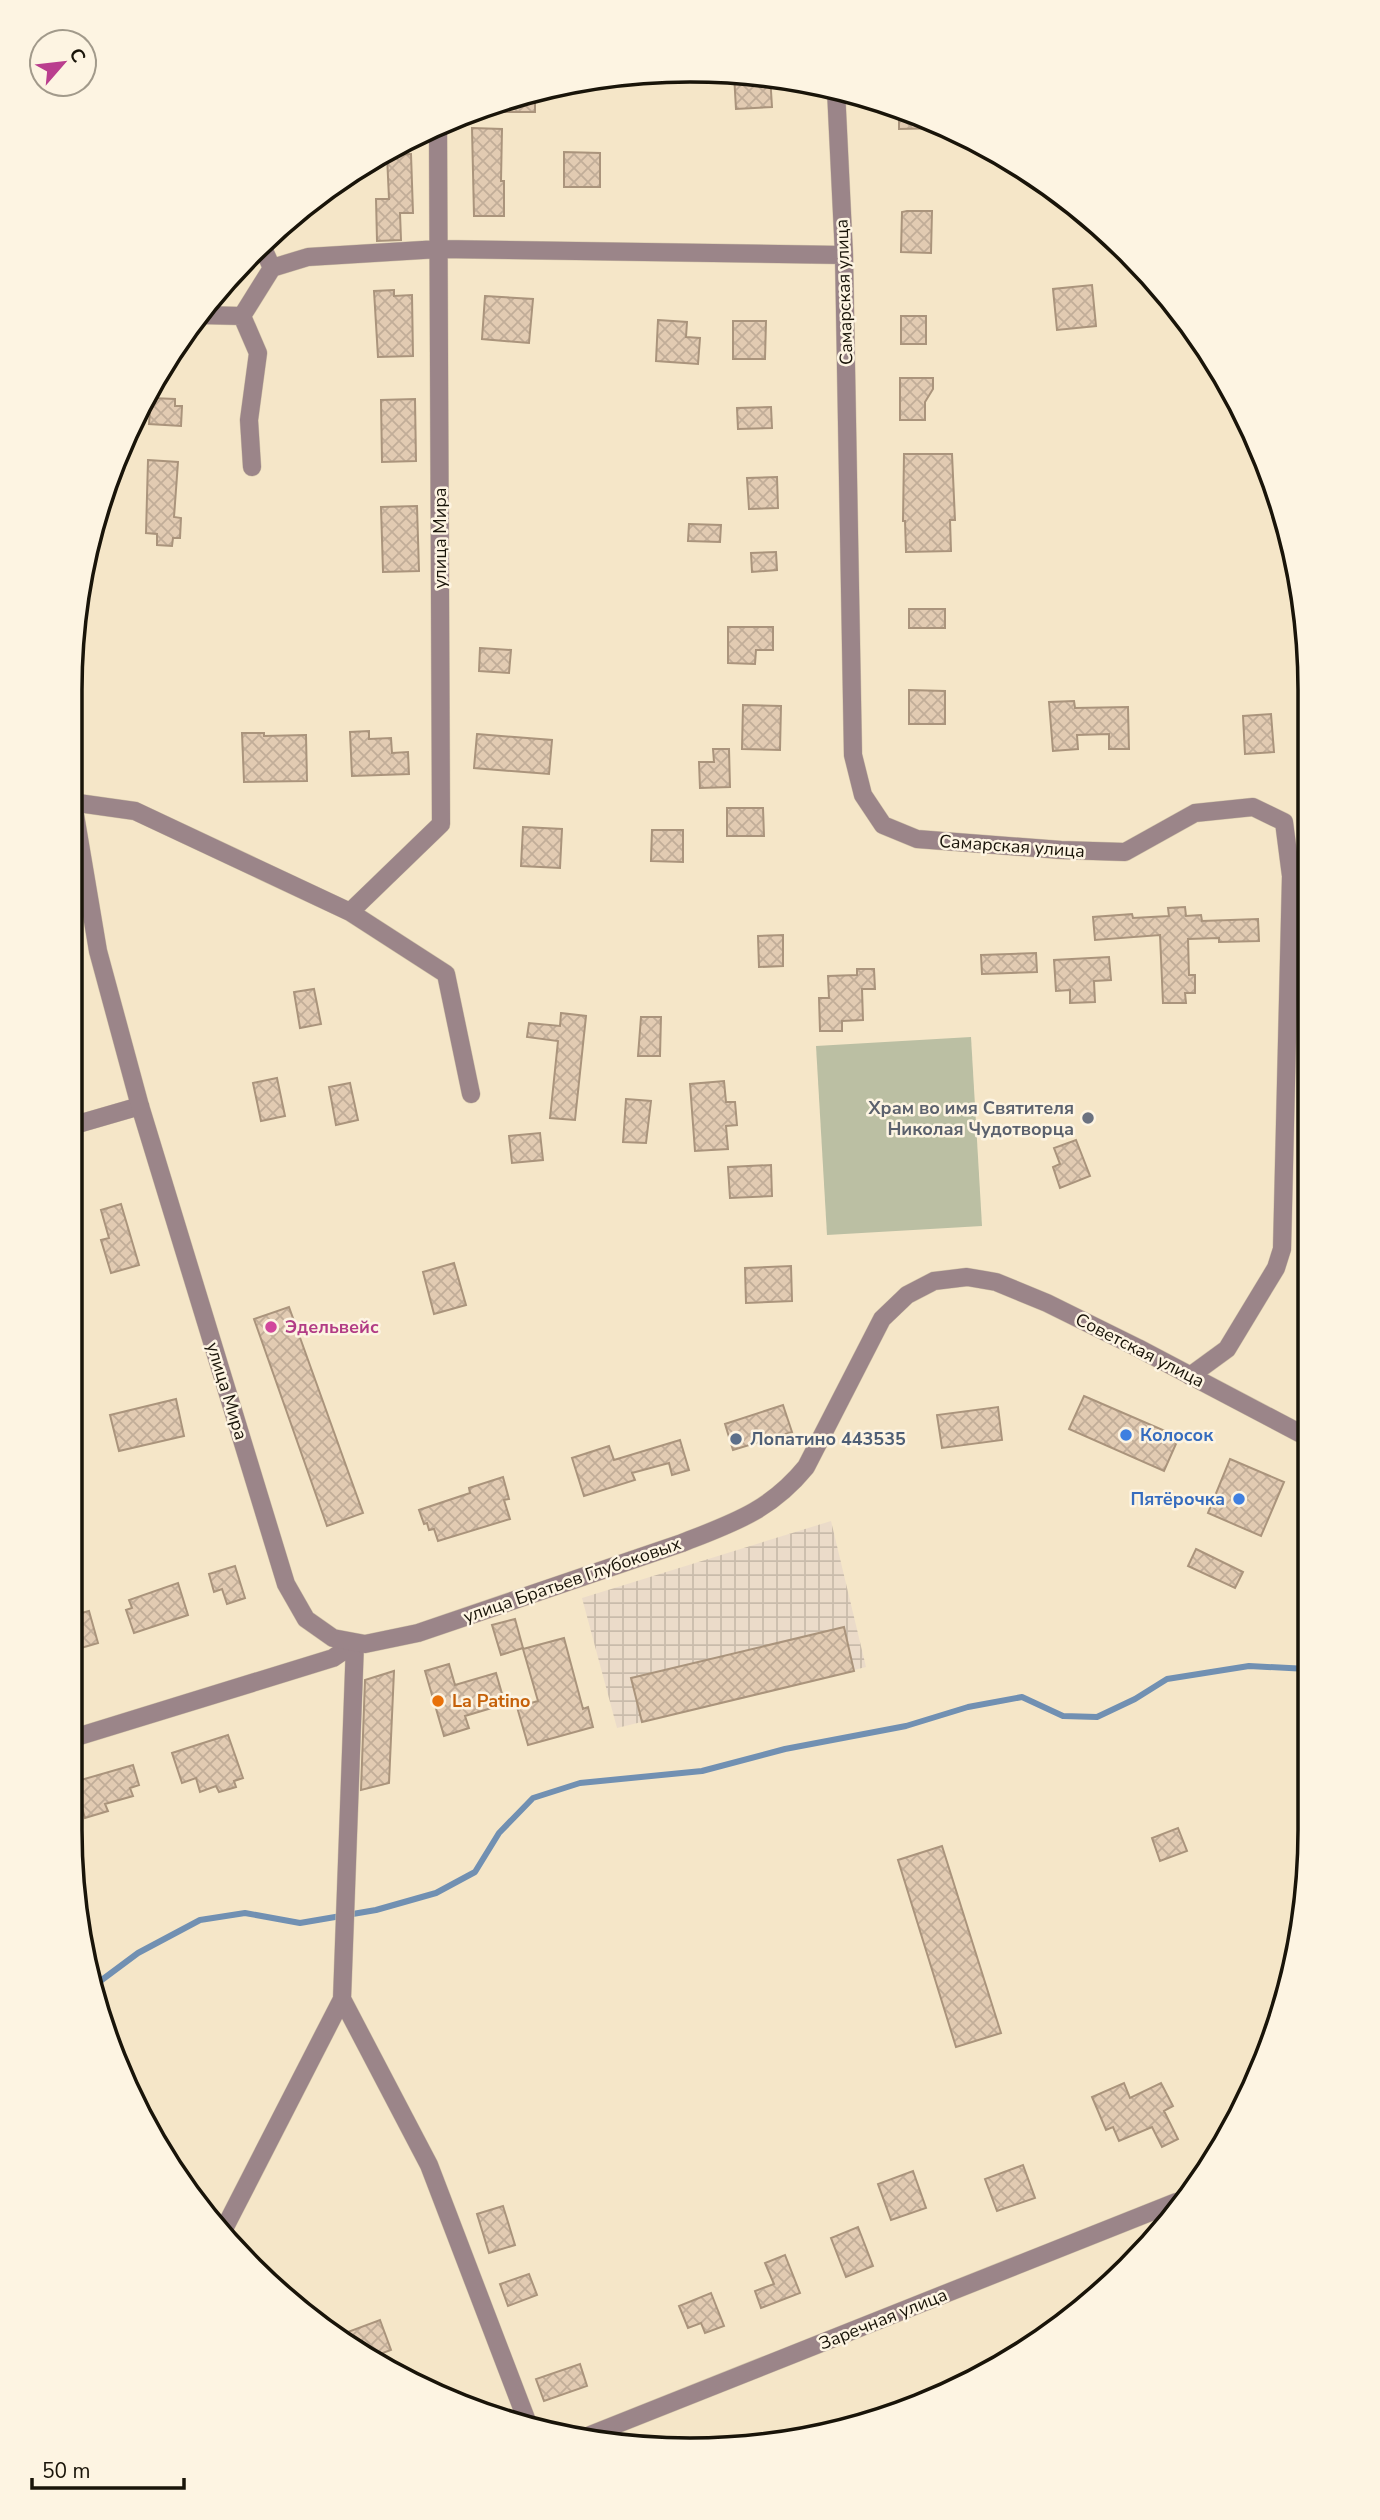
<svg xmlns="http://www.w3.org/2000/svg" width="1380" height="2520" font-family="'Nunito Sans',sans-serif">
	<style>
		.industrial { fill: url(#industrial-grid) }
		.park { fill: #bbbfa3 }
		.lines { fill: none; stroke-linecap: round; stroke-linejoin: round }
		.stream { stroke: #7190b2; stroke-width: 6 }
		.building { fill: url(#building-cross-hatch); stroke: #aa947c; stroke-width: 2 }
		.minor-casing { stroke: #d2c4a9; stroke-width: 19 }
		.tertiary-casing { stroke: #d2c4a9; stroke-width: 19 }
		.minor { stroke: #9b8589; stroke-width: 18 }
		.tertiary { stroke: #9b8589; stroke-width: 18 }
		.worship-dot { fill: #6b7280; stroke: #fdf4e2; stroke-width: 2.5 }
		.hotel-dot { fill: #d1479c; stroke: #fdf4e2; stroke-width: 2.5 }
		.shop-dot { fill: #3f7fe0; stroke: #fdf4e2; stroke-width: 2.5 }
		.service-dot { fill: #5c6f8a; stroke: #fdf4e2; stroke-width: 2.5 }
		.food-dot { fill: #e8710a; stroke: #fdf4e2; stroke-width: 2.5 }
		.labels { text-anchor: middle; stroke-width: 5; stroke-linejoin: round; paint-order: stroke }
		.street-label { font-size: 18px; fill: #191409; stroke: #fdf4e2 }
		.worship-label { font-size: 18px; font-weight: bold; fill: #5b616d; stroke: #fdf4e2; text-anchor: end }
		.hotel-label { font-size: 18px; font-weight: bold; fill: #b23c85; stroke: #fdf4e2; text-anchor: start }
		.shop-label { font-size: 18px; font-weight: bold; fill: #366cbe; stroke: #fdf4e2; text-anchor: start }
		.service-label { font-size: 18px; font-weight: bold; fill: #4e5e75; stroke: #fdf4e2; text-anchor: start }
		.food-label { font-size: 18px; font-weight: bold; fill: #c56008; stroke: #fdf4e2; text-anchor: start }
		.rim { fill: none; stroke: #191409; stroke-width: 3.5 }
	</style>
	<defs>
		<pattern id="industrial-grid" width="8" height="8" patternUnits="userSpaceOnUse" patternTransform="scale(1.75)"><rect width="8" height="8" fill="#ebdbc9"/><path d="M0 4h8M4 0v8" fill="none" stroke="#c9bbab"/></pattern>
		<pattern id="building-cross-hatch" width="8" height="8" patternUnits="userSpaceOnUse" patternTransform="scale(1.75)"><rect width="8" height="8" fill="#e2cbb2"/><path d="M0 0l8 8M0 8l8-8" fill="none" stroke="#c1ad98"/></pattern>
	</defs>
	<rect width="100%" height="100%" fill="#f5e6c8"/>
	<!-- industrial -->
	<path class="industrial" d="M831,1521L866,1667L617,1728L582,1598Z"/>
	<!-- park -->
	<path class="park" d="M971,1037L982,1226L827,1235L816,1046Z"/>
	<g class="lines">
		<!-- stream -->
		<path class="stream" d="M97,1991L99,1982L138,1953L200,1920L245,1913L300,1923L376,1910L436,1893L475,1872L499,1833L533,1798L580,1783L702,1771L785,1749L906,1726L968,1707L1022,1697L1063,1716L1097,1717L1135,1699L1167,1679L1249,1666L1308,1669"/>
	</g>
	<!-- building -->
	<path class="building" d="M734,74L770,75L772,107L736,109Z
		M535,90V112H478V111Z
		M899,107L945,128L899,129Z
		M472,128L502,129L501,181H504V216H474Z
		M564,152L600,153V187H564Z
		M411,154L413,213H400L401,240L377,241L376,199H389L387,155Z
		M907,211H932L931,253L901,252L902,212Z
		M1092,285L1096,326L1057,330L1053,289Z
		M394,290V296L412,295L413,356L378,357L374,291Z
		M485,296L533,299L529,343L482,339Z
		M901,316H926V344H901Z
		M658,320L687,322L686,337L700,338L698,364L656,361Z
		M733,321H766L765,359H733Z
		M900,378H933V389L925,402V420H900Z
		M151,398L175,399V406H182L181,426L149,424Z
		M415,399L416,461L382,462L381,400Z
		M771,407L772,428L738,429L737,408Z
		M904,454H952L955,520H950L951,551L906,552L905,521H903Z
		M148,460L178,462L174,517L181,518L180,538H173L172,546L157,545V534L146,533Z
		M777,477L778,508L749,509L747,478Z
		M417,506L419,571L383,572L381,507Z
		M689,524L721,525L720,542L688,541Z
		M776,552L777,570L752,572L751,553Z
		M909,609H945V628H909Z
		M728,627H773V650H756L755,664L728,663Z
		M480,648L511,650L509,673L479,671Z
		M909,690L945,691V724H909Z
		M1074,701L1075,708L1128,707L1129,749H1109V734L1077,735L1078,749L1053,751L1049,702Z
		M743,705L781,706L780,750L742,749Z
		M1271,714L1274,752L1245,754L1243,716Z
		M369,731V739L391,738L392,753L408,752L409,774L352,776L350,732Z
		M242,733H264V736L306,735L307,781L244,782Z
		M477,734L552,740L549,774L474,768Z
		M713,749H729L730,787L700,788L699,762H714Z
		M727,808H763L764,836H727Z
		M523,827L562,829L560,868L521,866Z
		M652,830H683V862L651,861Z
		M1185,907L1186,916L1201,915L1202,921L1258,919L1259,941L1219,942V938L1188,939L1189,975H1195V993H1185L1186,1003H1163L1160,935L1095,940L1093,917L1132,914L1133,918L1169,916L1168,908Z
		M783,935V966L759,967L758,936Z
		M1036,953L1037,972L982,974L981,955Z
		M1109,957L1111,980L1094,981L1095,1002L1070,1003V990L1056,991L1054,960Z
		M857,969H874L875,989H862L863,1020L842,1021V1031H820L819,998H829L828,976L857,975Z
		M314,989L321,1024L300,1028L294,992Z
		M561,1013L586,1016L575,1120L550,1118L558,1041L527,1037L529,1023L560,1026Z
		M641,1017H661L660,1056H638Z
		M277,1078L285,1116L261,1121L253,1083Z
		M724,1081L726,1102H735L737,1125L726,1126L728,1149L695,1151L690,1084Z
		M350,1083L358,1120L336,1125L329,1087Z
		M626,1099L651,1101L646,1143L623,1142Z
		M540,1133L543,1160L512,1163L509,1136Z
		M1076,1140L1090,1176L1060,1188L1053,1167L1060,1164L1054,1148Z
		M771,1165L772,1196L730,1198L728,1167Z
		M121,1204L139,1265L111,1273L101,1240L109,1238L101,1210Z
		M454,1263L466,1305L434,1314L423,1272Z
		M791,1266L792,1301L746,1303L745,1268Z
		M289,1307L363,1513L327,1526L254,1319Z
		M1084,1396L1179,1437L1164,1471L1069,1429Z
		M176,1399L184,1436L119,1451L110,1415Z
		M783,1405L792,1432L733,1450L725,1424Z
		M998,1407L1002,1440L942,1448L937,1415Z
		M680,1440L689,1470L672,1475L669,1463L632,1473L635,1480L584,1496L572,1458L609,1446L614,1460Z
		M1230,1459L1284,1482L1261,1536L1208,1513Z
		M503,1477L509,1499L504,1500L510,1519L438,1541L434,1529L429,1530L427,1523L424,1524L419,1510L470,1493L469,1488Z
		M1196,1549L1243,1572L1235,1588L1188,1566Z
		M235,1566L245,1598L227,1604L222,1589L214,1592L209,1574Z
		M178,1583L188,1615L134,1633L126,1610L132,1608L129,1600Z
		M89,1611L98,1643L81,1648L77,1636L73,1637L70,1616Z
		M515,1619L523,1648L501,1655L492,1625Z
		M844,1627L854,1671L642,1722L631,1678Z
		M564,1638L583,1709L588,1707L593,1727L528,1745L517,1707L538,1701L523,1649Z
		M449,1664L455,1685L496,1673L505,1704L465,1716L469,1728L444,1736L425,1671Z
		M394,1671L389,1783L361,1790L365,1680Z
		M228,1735L243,1778L234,1781L236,1787L219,1792L216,1786L200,1792L196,1778L182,1783L172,1753Z
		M133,1765L139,1785L130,1788L133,1796L105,1804L108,1811L85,1818L74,1782Z
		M1178,1828L1187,1851L1160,1861L1152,1838Z
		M942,1846L1001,2033L956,2047L898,1860Z
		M1124,2083L1130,2098L1161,2083L1173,2106L1164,2111L1178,2139L1162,2147L1152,2127L1119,2141L1113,2127L1106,2130L1092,2097Z
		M1023,2165L1035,2198L997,2211L985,2179Z
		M913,2171L926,2208L891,2220L878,2184Z
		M503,2206L515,2245L489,2253L477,2214Z
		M858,2227L873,2266L846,2277L831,2238Z
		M785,2255L800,2293L761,2308L755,2291L774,2284L765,2263Z
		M529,2274L537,2295L508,2306L500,2284Z
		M711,2293L724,2326L705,2333L701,2323L688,2328L679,2306Z
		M380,2320L391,2350L372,2357L350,2348L345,2333Z
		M580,2364L587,2386L544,2401L536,2379Z"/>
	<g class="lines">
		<!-- minor casing -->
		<g class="minor-casing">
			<path id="minor" d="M836,90L844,255L853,755L863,795L883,825L917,839L1061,850L1125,852L1195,813L1253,807L1284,822L1291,876L1282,1249L1276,1268L1227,1349L1190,1376
				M262,246L272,268
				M199,315L242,316L272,268L308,257L439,249L844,255
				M242,316L258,353L249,420L252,467
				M71,802L135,811L350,912L446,974L471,1094
				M350,912L441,824L438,126
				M71,1126L140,1106
				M355,1643L342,1999L429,2165L530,2429
				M70,1739L333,1658L355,1643
				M223,2231L342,1999
				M590,2435L1176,2202"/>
		</g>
		<!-- tertiary casing -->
		<g class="tertiary-casing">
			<path id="tertiary" d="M71,791L98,951L140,1106L286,1584L306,1619L333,1638L365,1644L418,1633L682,1543C733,1523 770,1511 806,1467L882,1319L907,1295L934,1281L967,1277L996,1282L1047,1303L1138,1348L1307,1437"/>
		</g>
		<!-- minor -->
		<use href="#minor" class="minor"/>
		<!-- tertiary -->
		<use href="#tertiary" class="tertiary"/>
	</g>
	<!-- markers -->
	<circle class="worship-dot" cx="1088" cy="1118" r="7"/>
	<circle class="hotel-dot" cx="271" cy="1327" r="7"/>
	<g class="shop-dot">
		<circle cx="1126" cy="1435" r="7"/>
		<circle cx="1239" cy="1499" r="7"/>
	</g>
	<circle class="service-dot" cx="736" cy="1439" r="7"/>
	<circle class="food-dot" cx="438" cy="1701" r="7"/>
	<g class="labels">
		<!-- street labels -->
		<g class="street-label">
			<text transform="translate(844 292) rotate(-92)" y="6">Самарская улица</text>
			<text transform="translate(440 538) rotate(-90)" y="6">улица Мира</text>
			<text transform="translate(1012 846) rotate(4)" y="6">Самарская улица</text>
			<text transform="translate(1140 1350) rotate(27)" y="6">Советская улица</text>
			<text transform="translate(227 1391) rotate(73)" y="6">улица Мира</text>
			<text transform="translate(572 1580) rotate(-19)" y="6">улица Братьев Глубоковых</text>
			<text transform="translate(883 2319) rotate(-22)" y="6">Заречная улица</text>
		</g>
		<!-- worship labels -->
		<g class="worship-label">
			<text x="1074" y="1114">Храм во имя Святителя<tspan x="1074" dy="21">Николая Чудотворца</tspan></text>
		</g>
		<!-- hotel labels -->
		<g class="hotel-label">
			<text x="285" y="1333">Эдельвейс</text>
		</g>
		<!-- shop labels -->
		<g class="shop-label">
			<text x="1140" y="1441">Колосок</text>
			<text x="1225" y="1505" text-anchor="end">Пятёрочка</text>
		</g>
		<!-- service labels -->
		<g class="service-label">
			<text x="750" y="1445">Лопатино 443535</text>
		</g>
		<!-- food labels -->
		<g class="food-label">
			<text x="452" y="1707">La Patino</text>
		</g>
	</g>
	<!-- crop -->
	<path d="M0 0H1380V2520H0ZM690 82H690A608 608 0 0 1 1298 690V1830A608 608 0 0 1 690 2438H690A608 608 0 0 1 82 1830V690A608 608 0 0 1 690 82Z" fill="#fdf4e2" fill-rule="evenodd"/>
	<path class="rim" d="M690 82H690A608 608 0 0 1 1298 690V1830A608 608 0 0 1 690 2438H690A608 608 0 0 1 82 1830V690A608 608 0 0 1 690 82Z"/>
	<!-- north arrow -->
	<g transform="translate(63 63) rotate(62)"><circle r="33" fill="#fdf4e2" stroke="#a29a8b" stroke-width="2"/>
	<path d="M0-5L12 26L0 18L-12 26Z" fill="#ba3e8e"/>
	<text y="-10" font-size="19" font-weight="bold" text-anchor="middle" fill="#191409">С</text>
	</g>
	<!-- scale -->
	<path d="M32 2478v10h152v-10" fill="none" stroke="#191409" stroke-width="3.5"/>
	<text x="42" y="2478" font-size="21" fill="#191409" stroke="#fdf4e2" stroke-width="5" paint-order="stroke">50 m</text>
</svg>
